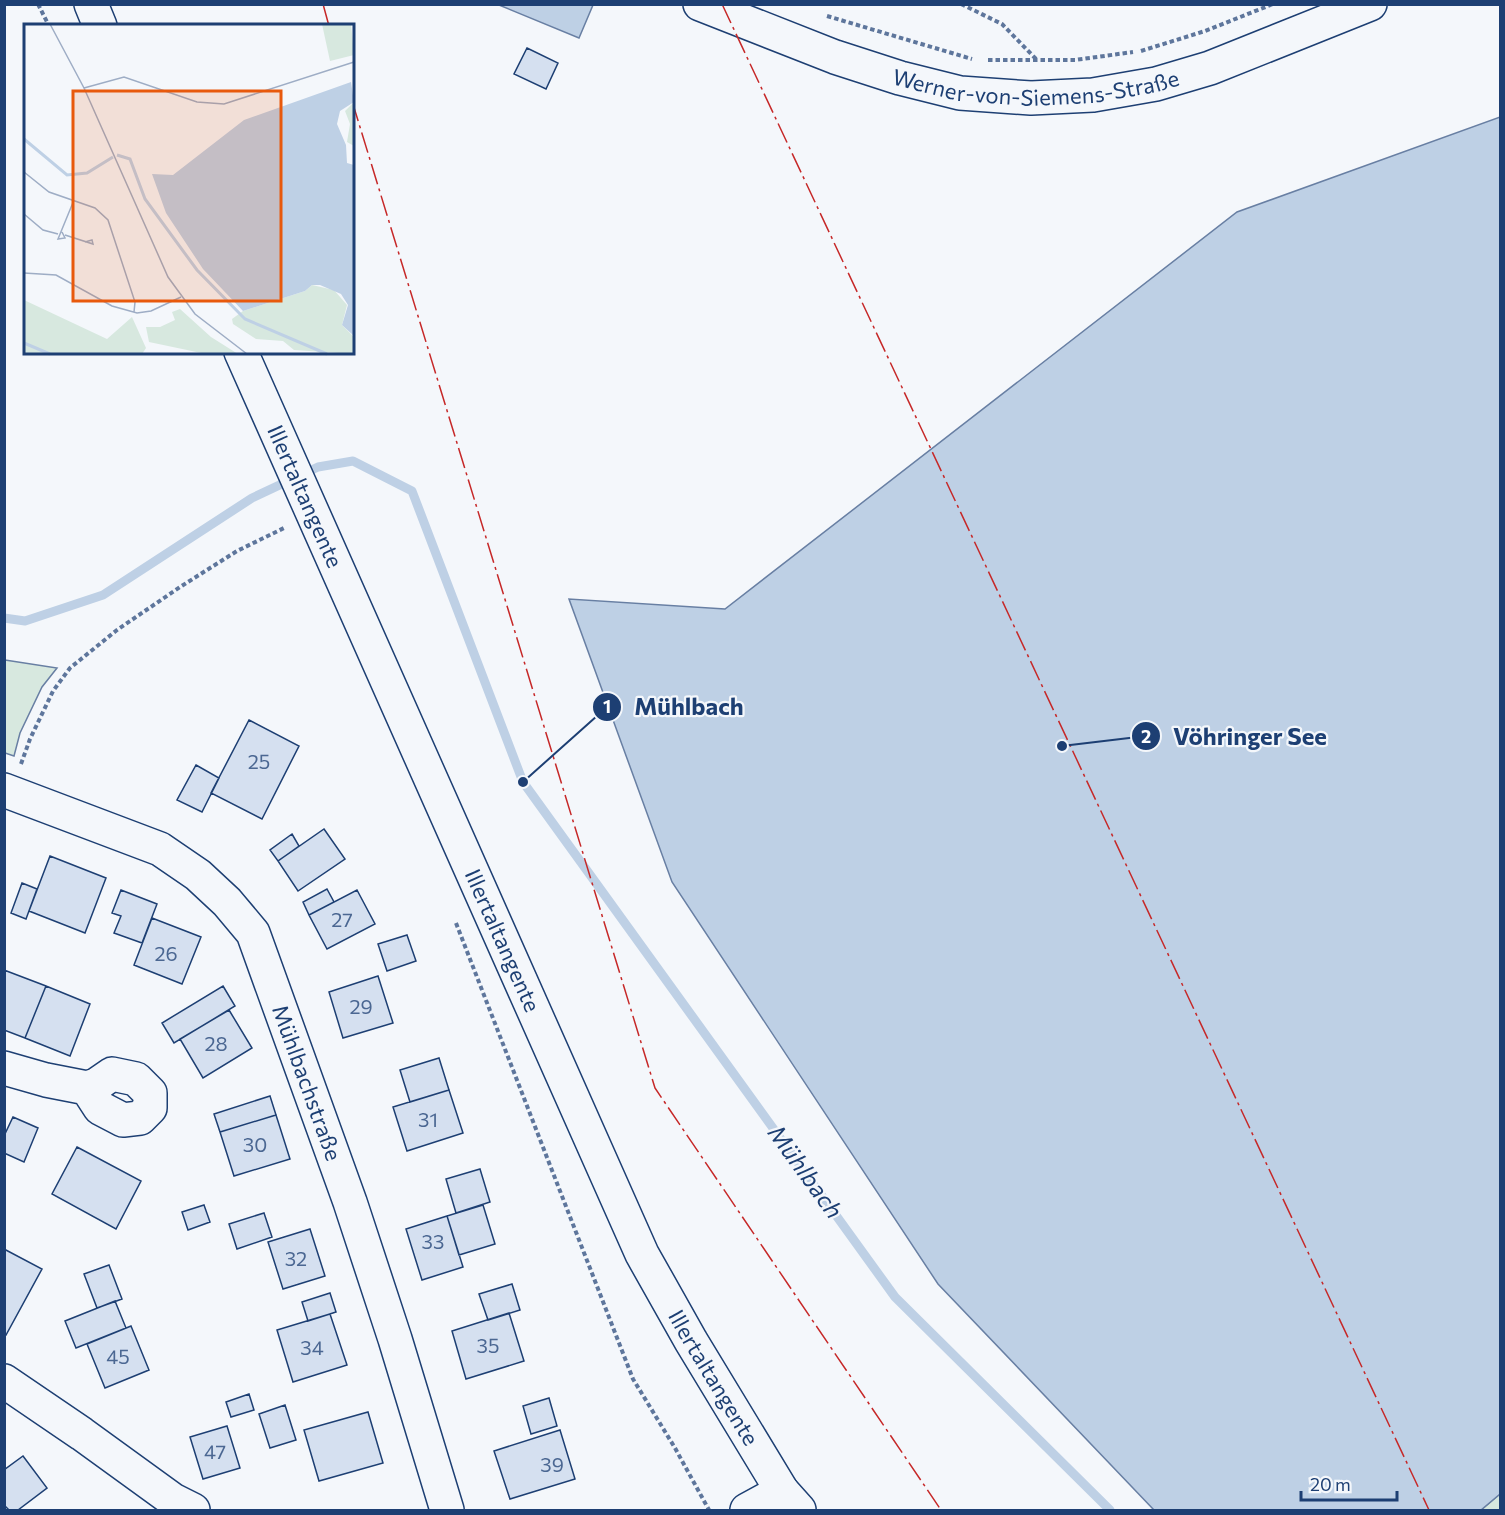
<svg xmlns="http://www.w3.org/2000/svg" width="1505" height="1515" font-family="Commissioner,sans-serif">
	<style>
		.green { fill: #d7e8df; stroke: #687fa3; stroke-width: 1.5 }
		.water { fill: #bed0e5; stroke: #687fa3; stroke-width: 1.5 }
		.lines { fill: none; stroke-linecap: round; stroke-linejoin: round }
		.stream { stroke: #bed0e5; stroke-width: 9 }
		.building { fill: #d5e0f0; stroke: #1d3f73; stroke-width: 1.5 }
		.minor-casing { stroke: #1d3f73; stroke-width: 36 }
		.path { stroke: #5e769c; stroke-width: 4; stroke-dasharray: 4.5 3; stroke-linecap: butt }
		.minor { stroke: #f4f7fb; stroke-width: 33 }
		.power { stroke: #c62828; stroke-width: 1.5; stroke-dasharray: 21 4.5 3 4.5; stroke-linecap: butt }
		.labels { text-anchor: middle; stroke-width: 4.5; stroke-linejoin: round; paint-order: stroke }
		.number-label { font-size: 20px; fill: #4b6792 }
		.street-label { font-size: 22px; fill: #1d3f73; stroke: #f4f7fb }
		.water-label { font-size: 24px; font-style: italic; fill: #1d3f73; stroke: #f4f7fb }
		.inset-river { fill: none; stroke: #bed0e5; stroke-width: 3 }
		.inset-road { fill: none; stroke: #9eadc5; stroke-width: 1.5 }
		.view { fill: #e8590c; fill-opacity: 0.15; stroke: #e8590c; stroke-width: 3 }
		.inset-edge { fill: none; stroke: #1d3f73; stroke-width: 3 }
		.leader { fill: none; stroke: #1d3f73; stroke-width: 2 }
		.callout-dot { fill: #1d3f73; stroke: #f4f7fb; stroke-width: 2 }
		.mark-label { font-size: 18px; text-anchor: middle; font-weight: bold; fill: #fff }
		.callout-label { font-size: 24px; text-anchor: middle; font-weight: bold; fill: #1d3f73; stroke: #f4f7fb; stroke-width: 4.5; stroke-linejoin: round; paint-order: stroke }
	</style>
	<rect width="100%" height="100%" fill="#f4f7fb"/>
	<!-- green -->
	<path class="green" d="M5,660L57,668L42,687L20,733L14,756L5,753Z
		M1500,1494V1510H1481Z"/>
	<!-- water -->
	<path class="water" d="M499,5H593L579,38Z
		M1500,117V1494L1481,1510H1154L938,1284L672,882L569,599L725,609L1237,212Z"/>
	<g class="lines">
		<!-- stream -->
		<path class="stream" d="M4,618L25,621L103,595L252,498L318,467L353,461L412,491L523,782L895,1297L1110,1510"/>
	</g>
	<!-- building -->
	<path class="building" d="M527,48L558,63L546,89L514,74Z
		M249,720L299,746L262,819L211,793Z
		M196,765L219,778L202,812L177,800Z
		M324,829L345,859L298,891L278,861Z
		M292,834L299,846L278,861L270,850Z
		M50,856L106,878L85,933L29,911Z
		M22,883L37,889L26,919L11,913Z
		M327,889L334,902L309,915L303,902Z
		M121,890L157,904L142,943L114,933L121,916L112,913Z
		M357,890L375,924L327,949L309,915Z
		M152,918L201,937L182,984L134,965Z
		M407,935L416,961L387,971L378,944Z
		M4,970L46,986L25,1038L4,1030Z
		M378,976L393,1023L343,1038L329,992Z
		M46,986L90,1004L70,1056L25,1038Z
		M223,986L235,1006L174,1043L162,1023Z
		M229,1010L252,1048L203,1078L180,1039Z
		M439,1058L449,1090L410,1102L400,1070Z
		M449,1090L463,1133L407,1151L393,1107Z
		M270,1096L276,1115L220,1132L214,1114Z
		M276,1115L290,1159L234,1176L220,1132Z
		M13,1117L38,1128L24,1162L4,1153V1136Z
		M77,1147L141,1181L116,1229L52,1194Z
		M480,1169L490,1202L456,1213L446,1179Z
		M204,1205L210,1222L188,1230L182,1212Z
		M483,1205L495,1244L459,1255L447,1216Z
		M264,1213L272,1237L237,1249L229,1224Z
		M447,1216L463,1267L422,1280L406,1229Z
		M310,1229L325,1276L283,1289L268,1242Z
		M4,1249L42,1269L6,1335L4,1334Z
		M109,1265L122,1299L97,1308L84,1274Z
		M512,1284L520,1310L488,1320L479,1294Z
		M330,1293L336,1312L308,1321L302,1302Z
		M115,1301L126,1328L76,1348L65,1321Z
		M509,1313L524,1361L466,1379L452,1331Z
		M330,1314L347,1365L293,1382L277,1330Z
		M131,1326L149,1370L105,1388L87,1344Z
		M249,1394L254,1410L231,1417L226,1402Z
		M549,1398L557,1426L531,1434L523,1406Z
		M285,1405L296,1440L270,1448L259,1414Z
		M368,1412L383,1463L319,1481L304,1430Z
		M227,1426L240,1468L203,1479L190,1437Z
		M560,1430L575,1479L510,1499L494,1451Z
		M23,1456L47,1488L18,1510H9L4,1505V1470Z"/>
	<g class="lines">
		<!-- minor casing -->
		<g class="minor-casing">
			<g id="minor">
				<path d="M91,4L100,26"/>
				<path id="s1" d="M700,4L835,57L900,78L960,93L1031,98L1093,95L1156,84L1210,68L1370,4"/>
				<path id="s2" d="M241,352L642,1254L691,1341L782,1491L799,1510"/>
				<path id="s3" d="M4,790L160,849L198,875L227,902L253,933L350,1202L395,1339L447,1510"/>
				<path d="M4,1068L46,1080L87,1088L96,1085L112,1074L136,1079L150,1093V1108L140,1118L123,1120L100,1108L87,1088"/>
				<path d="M4,1381L82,1434L173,1500L193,1510"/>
				<path d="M747,1510L782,1491"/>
			</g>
		</g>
		<!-- path -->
		<path class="path" d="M38,4L49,26
			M961,4L1002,24L1036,59
			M827,16L972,59
			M1141,51L1205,31L1273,4
			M988,60H1075L1133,52
			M21,764L30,739L53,691L70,668L117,630L180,587L237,551L284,528
			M456,923L633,1379L675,1448L709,1510"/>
		<!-- minor -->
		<use href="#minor" class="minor"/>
		<!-- power -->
		<path class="power" d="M323,4L329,26
			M722,4L1429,1510
			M352,101L655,1088L941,1510"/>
	</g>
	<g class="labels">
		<!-- number labels -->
		<g class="number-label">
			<text x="259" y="769">25</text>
			<text x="342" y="927">27</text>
			<text x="166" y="961">26</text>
			<text x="361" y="1014">29</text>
			<text x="216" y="1051">28</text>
			<text x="428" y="1127">31</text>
			<text x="255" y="1152">30</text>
			<text x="433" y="1249">33</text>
			<text x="296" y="1266">32</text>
			<text x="488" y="1353">35</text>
			<text x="312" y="1355">34</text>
			<text x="118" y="1364">45</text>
			<text x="215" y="1459">47</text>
			<text x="552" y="1472">39</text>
		</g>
		<!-- street labels -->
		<g class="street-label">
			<text dy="8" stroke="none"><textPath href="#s1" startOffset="351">Werner-von-Siemens-Straße</textPath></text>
			<text dy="8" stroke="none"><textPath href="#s2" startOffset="158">Illertaltangente</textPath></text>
			<text dy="8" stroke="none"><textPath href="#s2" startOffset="644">Illertaltangente</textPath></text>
			<text dy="8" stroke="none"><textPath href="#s3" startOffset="452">Mühlbachstraße</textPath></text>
			<text dy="8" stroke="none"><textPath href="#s2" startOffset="1130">Illertaltangente</textPath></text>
		</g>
		<!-- water labels -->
		<g class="water-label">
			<text transform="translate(805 1172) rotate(54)" y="8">Mühlbach</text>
		</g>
	</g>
	<!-- overview -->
	<g transform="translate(24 24)">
		<rect width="330" height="330" fill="#f4f7fb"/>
		<path d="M298,0H327L330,31L306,37ZM330,78V122L323,118L326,100L321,87ZM288,261L310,266L323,281L318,301L330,313V330L270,326L259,317L232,315L209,300L208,295L219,287L281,267ZM0,276L83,315L108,293L122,324L118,330H0ZM156,285L187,313L214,330H182L125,318L122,303H136L151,296L148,288Z" fill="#d7e8df"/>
		<path d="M327,58L330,78L316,87L313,100L322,121L323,139L330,141V312L318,301L324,281L317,270L296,261H288L281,267L219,287L179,245L142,189L128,150L149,151L220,96Z" fill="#bed0e5"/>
		<path class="inset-river" d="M0,115L43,151L63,149L89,133M93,131L106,135L121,175L173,246L221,295L303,330M0,319L26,330"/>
		<path class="inset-road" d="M26,0L60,64L144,253L171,290L223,330M60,64L100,53L173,78L200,80L330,38M0,148L25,168L71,184L84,196L111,278L110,288M0,190L19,206L34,210M38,208L41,214L34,215L50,176M41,211L69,220L68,216L61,218M0,249L32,251L88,282L113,289L127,287L157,273"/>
		<path class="view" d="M49,67H257V277H49Z"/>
		<rect width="330" height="330" class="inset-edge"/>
	</g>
	<!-- callouts -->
	<path class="leader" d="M523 782L607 707M1062 746L1146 736"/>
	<g class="callout-dot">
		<circle cx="523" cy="782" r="6"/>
		<circle cx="1062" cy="746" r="6"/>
		<circle cx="607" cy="707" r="15"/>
		<circle cx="1146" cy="736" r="15"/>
	</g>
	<g class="mark-label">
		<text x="607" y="713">1</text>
		<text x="1146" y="743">2</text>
	</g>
	<g class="callout-label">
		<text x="689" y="715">Mühlbach</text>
		<text x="1250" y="745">Vöhringer See</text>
	</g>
	<!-- border -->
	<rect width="1505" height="1515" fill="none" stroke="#1d3f73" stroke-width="12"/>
	<!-- scale -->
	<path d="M1301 1491v9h96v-9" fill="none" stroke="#1d3f73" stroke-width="3"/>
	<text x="1310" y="1491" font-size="18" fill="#1d3f73" stroke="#f4f7fb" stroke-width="4.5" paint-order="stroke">20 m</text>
</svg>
